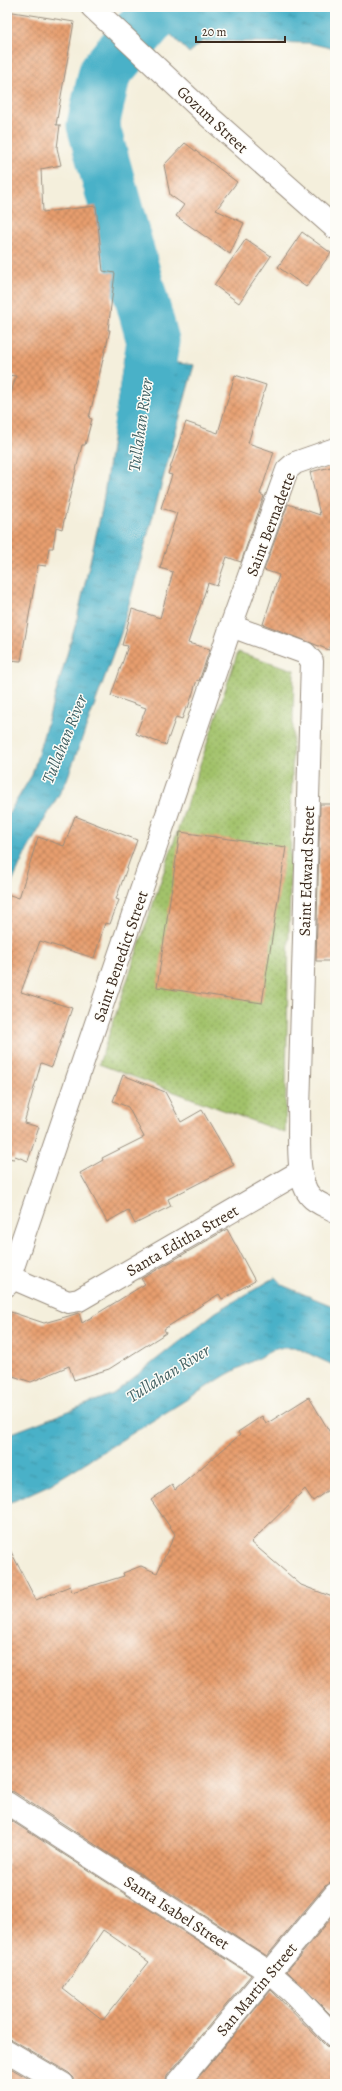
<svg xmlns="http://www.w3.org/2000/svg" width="342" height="2091" font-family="Alegreya,serif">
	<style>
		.park { fill: url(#park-dots); stroke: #6e7644 }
		.water { fill: url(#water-ripples); stroke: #426e73 }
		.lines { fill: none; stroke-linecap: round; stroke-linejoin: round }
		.river { stroke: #49b1c8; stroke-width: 53 }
		.building { fill: url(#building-cross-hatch); fill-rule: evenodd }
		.minor-casing { stroke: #988c7d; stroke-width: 24 }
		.minor { stroke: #fff; stroke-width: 22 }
		.labels { text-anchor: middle; stroke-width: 3; stroke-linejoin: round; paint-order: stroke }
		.street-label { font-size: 16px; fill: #3b2a1e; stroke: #fdfcf7 }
		.water-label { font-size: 17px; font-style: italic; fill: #416062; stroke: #fdfcf7 }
	</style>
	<defs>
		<pattern id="park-dots" width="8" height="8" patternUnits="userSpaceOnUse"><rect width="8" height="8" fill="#a2c26a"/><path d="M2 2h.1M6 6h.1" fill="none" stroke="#859e57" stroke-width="1.8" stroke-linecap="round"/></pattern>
		<pattern id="water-ripples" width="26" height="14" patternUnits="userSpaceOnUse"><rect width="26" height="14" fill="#49b1c8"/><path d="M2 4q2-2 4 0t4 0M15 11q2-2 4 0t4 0" fill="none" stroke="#3e90a2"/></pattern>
		<pattern id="building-cross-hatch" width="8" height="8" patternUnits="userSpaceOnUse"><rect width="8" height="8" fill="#e79e6e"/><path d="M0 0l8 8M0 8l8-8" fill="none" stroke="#bc815a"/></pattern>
	</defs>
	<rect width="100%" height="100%" fill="#fdfcf7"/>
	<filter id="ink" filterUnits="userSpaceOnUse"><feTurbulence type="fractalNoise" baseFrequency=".025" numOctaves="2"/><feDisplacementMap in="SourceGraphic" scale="8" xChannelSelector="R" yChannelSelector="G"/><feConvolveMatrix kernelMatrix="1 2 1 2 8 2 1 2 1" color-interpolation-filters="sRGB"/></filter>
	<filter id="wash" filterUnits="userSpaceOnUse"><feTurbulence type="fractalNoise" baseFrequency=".012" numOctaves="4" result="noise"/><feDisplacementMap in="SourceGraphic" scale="16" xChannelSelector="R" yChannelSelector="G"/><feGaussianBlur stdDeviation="0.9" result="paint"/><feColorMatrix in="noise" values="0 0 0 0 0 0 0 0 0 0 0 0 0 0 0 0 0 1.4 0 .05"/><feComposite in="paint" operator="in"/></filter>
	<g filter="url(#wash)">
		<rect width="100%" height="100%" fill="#f4efdc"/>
		<!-- park -->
		<path class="park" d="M238,652L294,670L285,1133L99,1064Z"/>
		<!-- water -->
		<path class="water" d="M144,7H335V49L309,43L203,41L189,53Z
			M124,357L194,365L121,633L66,782L25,854L7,894V816L32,775L76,623L102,509Z
			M276,1277L284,1286L335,1307V1366L297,1348H277L226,1375L51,1484L7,1504V1435L113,1394L216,1312Z"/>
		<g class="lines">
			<!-- river -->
			<path class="river" d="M139,433L153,341L93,125L105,72L160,7"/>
		</g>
		<g id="blocks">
			<!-- building -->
			<path class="building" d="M7,11L74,22L56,125H60L57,148L61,165L41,169L43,212L96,206L103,271L115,273L108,330H110L89,418L92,419L85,445H82L62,529L56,527L53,548H49L46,566L38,565L21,661L7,660V407L16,376L7,375Z
				M185,143L237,182L216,210L244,223L230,254L176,216L184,205L170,195L164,165Z
				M302,232L331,253L306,287L278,267Z
				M246,239L271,256L239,303L214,285Z
				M235,375L266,385L248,443L274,452L260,494L264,496L241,562L227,557L217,586L208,583L188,643L210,649L199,681L197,680L188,708H186L182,719L176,717L166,745L136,734L146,708L111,696L128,646L122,645L132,609L160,618L173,572L160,568L177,513L161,508L172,475L168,474L186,422L218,433Z
				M335,466V635L329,650L263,624L279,575L264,570L288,504L320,515L310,472Z
				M320,804H335V961H316Z
				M75,816L137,840L116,899L119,900L110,924L105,923L94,958L40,941L21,992L72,1008L52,1067L41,1063L24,1123L39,1127L28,1161L15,1156L14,1159L7,1158V894L19,898L38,837L64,846Z
				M180,832L286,847L262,1003L157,987Z
				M123,1075L165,1092L181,1122L202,1110L234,1165L168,1199L171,1206L135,1224L128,1210L107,1222L80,1173L103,1160L102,1158L144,1137L128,1107L113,1101Z
				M227,1229L255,1281L222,1299L219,1294L164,1329L166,1333L109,1369L74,1380L69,1366L31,1382L7,1374V1325L11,1312L44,1323L79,1313L82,1323L145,1284L141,1279Z
				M309,1397L335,1441V1485L313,1501L305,1489L251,1542L301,1585L335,1598V1882L325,1886L267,1956L14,1792L7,1791V1544L36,1600L70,1586L72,1592L124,1576L123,1573L141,1566L157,1573L175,1534L151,1500L172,1485L175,1490L240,1435L238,1432L262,1416L266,1424Z
				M7,1818L251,1975L167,2076L165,2084H75L74,2078L69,2073L13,2040L7,2039ZM103,1930L149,1962L103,2020L63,1989Z
				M335,1914V2019L287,1971Z
				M271,1990L326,2046L335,2049V2084H193Z
				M7,2066L38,2084H7Z"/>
		</g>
	</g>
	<g filter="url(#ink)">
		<use href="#blocks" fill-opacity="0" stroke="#988c7d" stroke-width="1"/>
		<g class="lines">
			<!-- minor casing -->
			<g class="minor-casing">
				<path id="minor" d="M92,7L205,113L335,228
					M231,626L305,653L312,661L299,1110C300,1132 295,1181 311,1197C316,1203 328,1207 335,1211
					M10,1277L68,1302L79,1300L301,1171
					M7,1285L231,626L287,470L295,463L335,449
					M7,1803L269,1972L293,1993L335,2037
					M7,2051L63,2084
					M177,2084L335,1894"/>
			</g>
			<!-- minor -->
			<use href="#minor" class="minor"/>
		</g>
	</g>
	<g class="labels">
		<!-- street labels -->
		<g class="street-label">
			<text transform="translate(213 119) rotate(43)" y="6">Gozum Street</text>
			<text transform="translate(270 524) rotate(-69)" y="6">Saint Bernadette</text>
			<text transform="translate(306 871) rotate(-88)" y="6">Saint Edward Street</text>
			<text transform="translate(120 956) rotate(-71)" y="6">Saint Benedict Street</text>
			<text transform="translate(182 1240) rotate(-30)" y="6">Santa Editha Street</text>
			<text transform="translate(177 1912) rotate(33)" y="6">Santa Isabel Street</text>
			<text transform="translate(256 1989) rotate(-50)" y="6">San Martin Street</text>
		</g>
		<!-- water labels -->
		<g class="water-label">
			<text transform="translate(140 425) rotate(-82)" y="6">Tullahan River</text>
			<text transform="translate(64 739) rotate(-68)" y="6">Tullahan River</text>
			<text transform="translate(168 1373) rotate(-32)" y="6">Tullahan River</text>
		</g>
	</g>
	<!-- margin -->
	<rect width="342" height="2091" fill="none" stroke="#fdfcf7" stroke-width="24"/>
	<!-- scale -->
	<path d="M196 36v6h89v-6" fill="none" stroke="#3b2a1e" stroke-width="2"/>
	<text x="202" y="36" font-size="12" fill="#3b2a1e" stroke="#fdfcf7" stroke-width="3" paint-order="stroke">20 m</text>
</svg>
